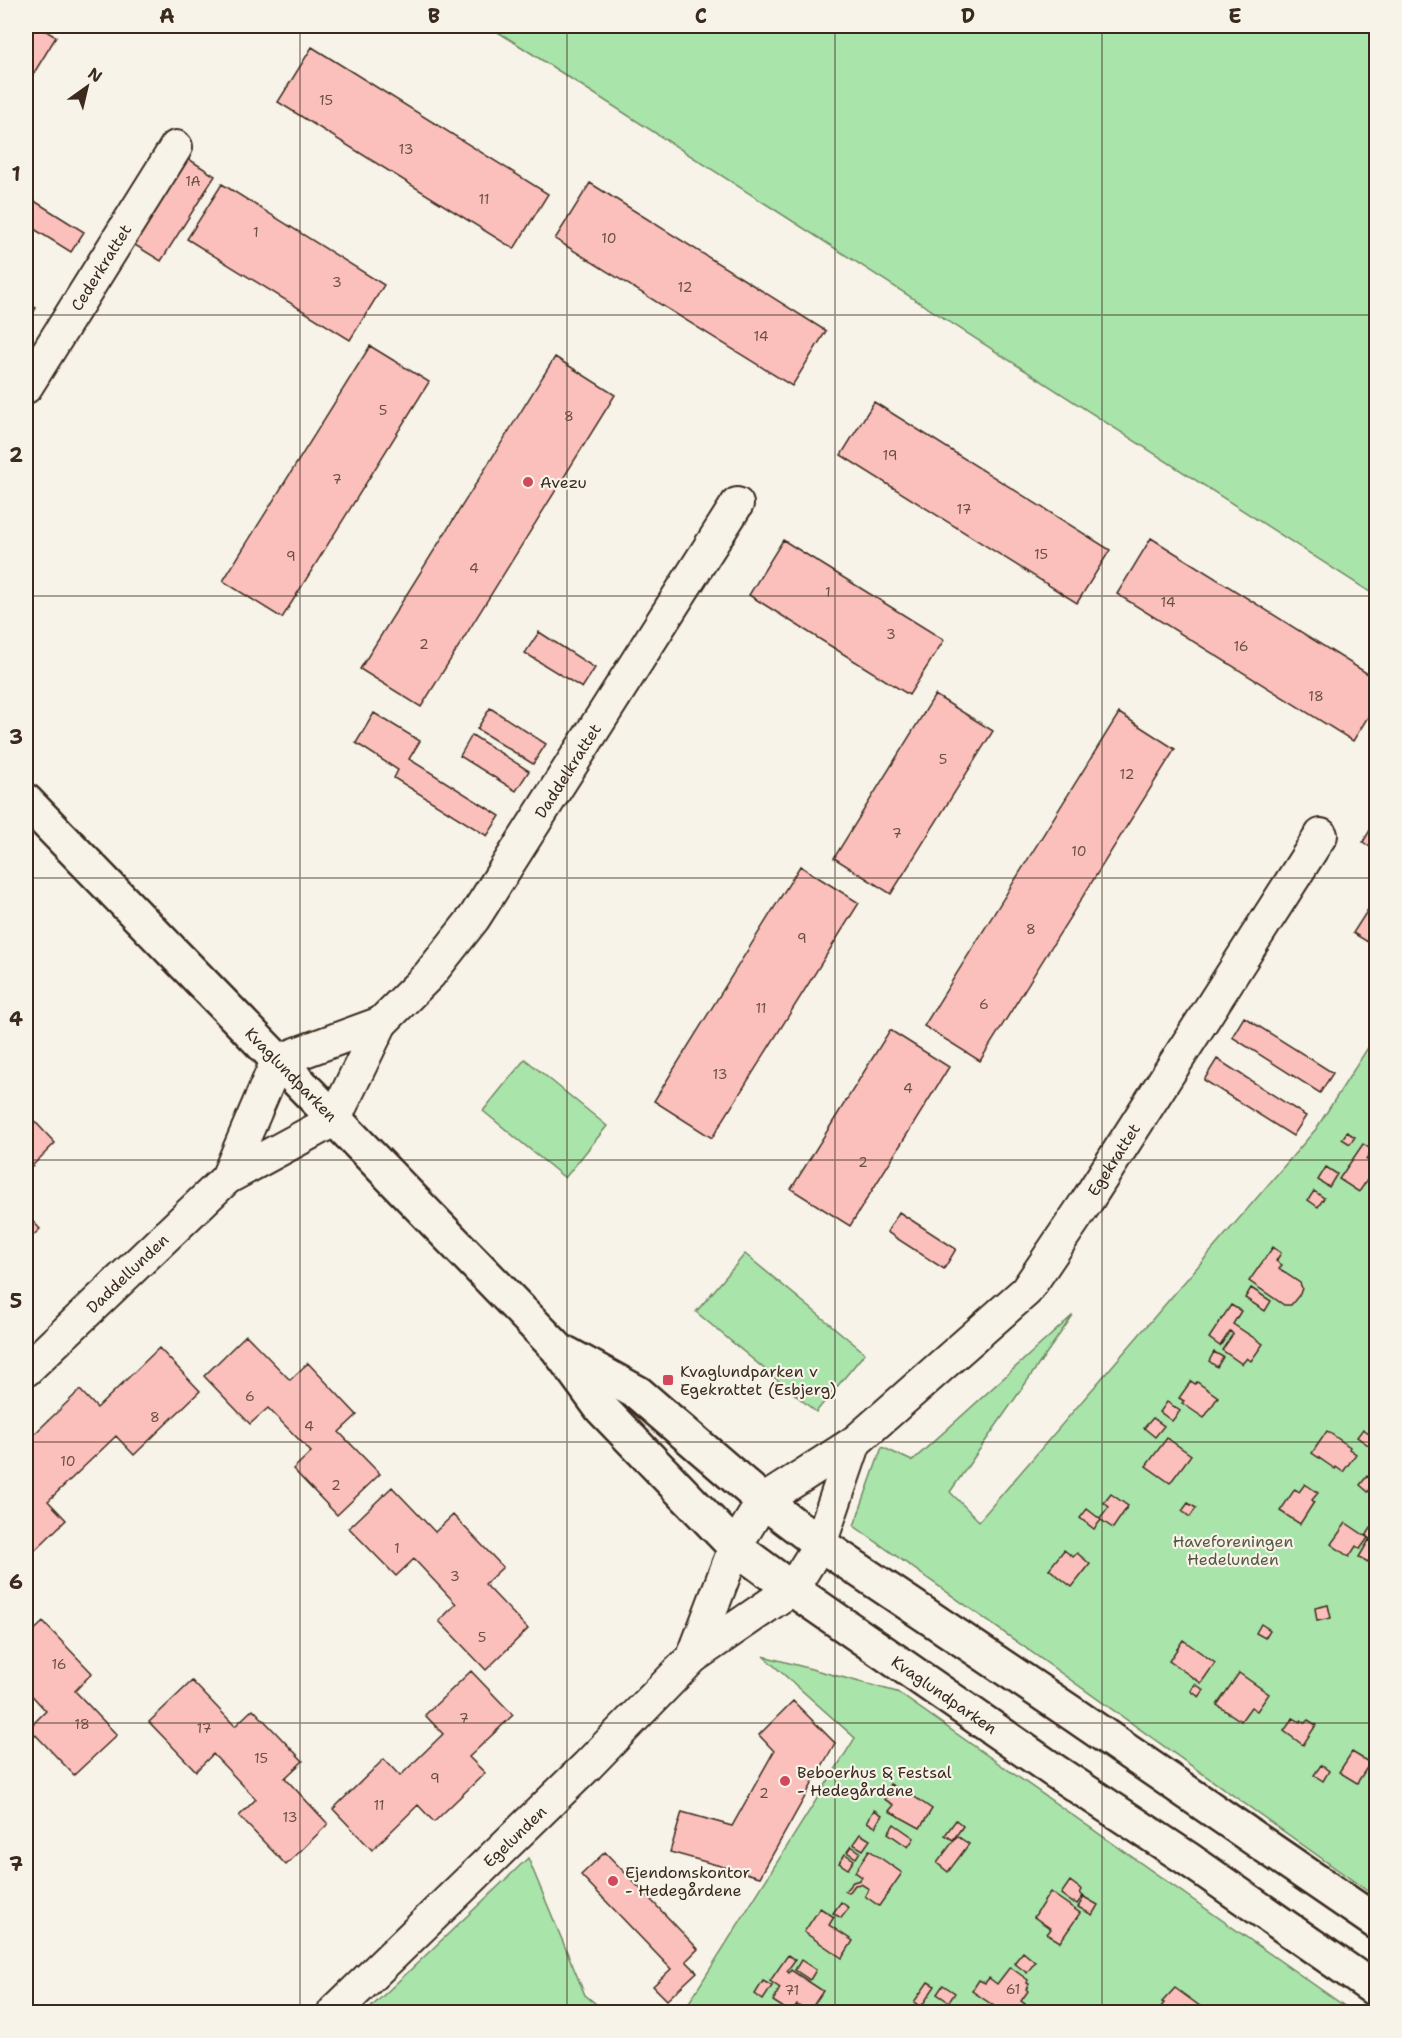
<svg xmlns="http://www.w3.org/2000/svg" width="1402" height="2038" font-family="'Shantell Sans',sans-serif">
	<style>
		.green { fill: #a9e4aa; stroke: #728764; stroke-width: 1.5 }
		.building { fill: #fcc0bc; stroke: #3b2a1e; stroke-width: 1.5 }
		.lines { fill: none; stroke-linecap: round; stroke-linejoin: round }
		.street-casing { stroke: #3b2a1e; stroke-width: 36 }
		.secondary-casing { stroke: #3b2a1e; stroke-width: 38 }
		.street { stroke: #f7f3e8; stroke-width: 32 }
		.secondary { stroke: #f7f3e8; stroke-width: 33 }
		.grid { fill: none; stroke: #3b2a1e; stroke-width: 1.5; stroke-opacity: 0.55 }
		.poi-dot { fill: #d1495b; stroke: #f7f3e8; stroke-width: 2 }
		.labels { text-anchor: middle; stroke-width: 4.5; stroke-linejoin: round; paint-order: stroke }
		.number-label { font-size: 14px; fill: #6b5046 }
		.street-label { font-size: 16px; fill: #3b2a1e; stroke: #f7f3e8 }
		.poi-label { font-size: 16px; fill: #3b2a1e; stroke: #f7f3e8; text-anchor: start }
		.park-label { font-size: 16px; fill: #565841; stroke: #f7f3e8 }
		.neatline { fill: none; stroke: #3b2a1e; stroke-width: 2 }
		.grid-label { font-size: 20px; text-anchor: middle; font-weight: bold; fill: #3b2a1e }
	</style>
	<rect width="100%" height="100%" fill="#f7f3e8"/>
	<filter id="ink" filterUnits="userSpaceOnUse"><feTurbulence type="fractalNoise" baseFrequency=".0167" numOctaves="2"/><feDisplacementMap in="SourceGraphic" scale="12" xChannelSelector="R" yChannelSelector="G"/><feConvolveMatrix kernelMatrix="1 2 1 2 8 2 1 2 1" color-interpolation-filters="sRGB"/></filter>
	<g filter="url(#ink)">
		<!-- green -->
		<path class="green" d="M488,26H1376V596L506,37Z
			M1376,1035V1897L854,1526L882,1447L912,1461L1073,1315L950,1492L979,1521L1316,1129Z
			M525,1059L607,1126L565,1178L483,1111Z
			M745,1254L865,1353L816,1412L696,1312Z
			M763,1656L897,1692L1353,2012H683L855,1738Z
			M528,1858L585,1995L606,2012H366Z"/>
		<!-- building -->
		<path class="building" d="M26,26H38L56,37L26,86Z
			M312,47L548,194L514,249L278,102Z
			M184,156L215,176L161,261L130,242Z
			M590,183L826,331L792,386L555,239Z
			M222,184L384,285L350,340L187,239Z
			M28,197L84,232L71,252L26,224V201Z
			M26,302L36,308L26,324Z
			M370,346L429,382L282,618L223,581Z
			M555,357L615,395L421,707L360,669Z
			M874,402L1110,550L1077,603L841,455Z
			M1151,538L1376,679V704L1353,741L1117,594Z
			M783,540L944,640L909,695L749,595Z
			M539,632L595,668L582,688L525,653Z
			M935,695L993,731L891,894L834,858Z
			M490,708L546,744L533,764L477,729Z
			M374,713L420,741L409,759L500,816L487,836L394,778L398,770L356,743Z
			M1119,713L1175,749L980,1061L924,1026Z
			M472,735L529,771L516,791L460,756Z
			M1376,820V851L1363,842Z
			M800,866L859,903L712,1138L654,1101Z
			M1376,897V947L1353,933Z
			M1244,1017L1333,1073L1320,1093L1232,1037Z
			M890,1030L949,1067L850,1226L791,1189Z
			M1217,1059L1306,1116L1293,1136L1204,1080Z
			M26,1112L55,1143L26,1172Z
			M1347,1132L1355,1137L1350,1144L1342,1139Z
			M1363,1144L1372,1150L1366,1159L1376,1167L1359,1192L1339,1179Z
			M1326,1167L1337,1174L1329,1187L1318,1180Z
			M1314,1191L1324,1198L1318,1207L1308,1200Z
			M899,1212L956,1249L944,1269L887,1232Z
			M26,1214L40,1229L26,1242Z
			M1273,1247L1281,1253L1276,1261L1282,1265L1279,1269L1300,1283L1302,1288L1300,1294L1291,1305H1284L1249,1281Z
			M1251,1288L1271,1301L1265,1311L1245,1298Z
			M1231,1305L1241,1311L1233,1324L1263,1344L1251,1361L1247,1358L1242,1364L1222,1350L1233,1334L1230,1331L1220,1346L1209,1338Z
			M246,1335L290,1380L308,1363L357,1415L339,1432L380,1474L337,1515L293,1469L311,1452L268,1408L250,1424L204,1376Z
			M159,1348L200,1391L134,1455L116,1436L48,1501L66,1520L26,1559V1442L80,1390L97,1408Z
			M1214,1352L1223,1357L1217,1367L1209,1361Z
			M1191,1381L1195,1384L1197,1382L1218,1397L1204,1418L1182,1403L1184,1401L1179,1398Z
			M1167,1402L1180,1411L1172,1421L1160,1412Z
			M1153,1418L1164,1426L1155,1437L1144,1428Z
			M1363,1429L1376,1438L1371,1447L1357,1437Z
			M1327,1431L1350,1447L1349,1449L1356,1454L1343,1472L1336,1467L1335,1469L1312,1453Z
			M1167,1438L1191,1455L1170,1483L1146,1466Z
			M1367,1476L1375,1483L1368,1492L1360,1485Z
			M1305,1484L1318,1493L1312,1500L1314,1502L1300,1524L1280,1511L1295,1489L1299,1492Z
			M392,1487L435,1532L453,1515L503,1567L485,1584L528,1629L486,1670L439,1621L456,1604L414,1559L396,1576L349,1528Z
			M1111,1494L1128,1506L1113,1528L1101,1520L1094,1529L1080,1518L1087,1509L1100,1519L1109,1507L1104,1503Z
			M1188,1503L1196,1508L1190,1517L1182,1511Z
			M1346,1523L1368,1538L1360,1549L1356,1546L1349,1557L1331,1544Z
			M1373,1525L1376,1526V1543L1366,1536Z
			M1369,1540L1376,1545V1547L1368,1562L1359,1557Z
			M1064,1550L1073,1557L1077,1553L1090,1564L1072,1587L1049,1569Z
			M1328,1605L1331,1618L1317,1621L1315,1608Z
			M43,1622L92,1673L75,1691L117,1735L74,1775L29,1728L46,1711L26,1689V1638Z
			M1261,1624L1270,1630L1265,1638L1256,1633Z
			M1183,1640L1215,1663L1201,1683L1169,1661Z
			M471,1671L513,1715L469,1757L485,1773L434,1822L418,1805L372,1850L333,1809L384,1759L400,1776L443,1734L425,1715Z
			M1239,1673L1269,1694L1257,1711L1251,1707L1241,1721L1217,1705Z
			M192,1681L235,1726L253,1709L303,1761L285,1778L328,1824L286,1865L239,1816L256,1799L213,1754L196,1771L149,1722Z
			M1195,1684L1204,1690L1199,1697L1191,1691Z
			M793,1701L835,1743L760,1877L670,1852L682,1812L732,1826L774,1751L759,1735Z
			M1293,1718L1300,1722L1301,1720L1305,1723L1308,1720L1316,1725L1303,1745L1284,1731Z
			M1352,1752L1370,1763L1357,1783L1339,1772Z
			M1321,1765L1329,1771L1323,1781L1314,1775Z
			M890,1784L902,1791L903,1789L932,1809L920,1828L889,1811L894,1805L884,1799L887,1796L884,1794Z
			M874,1810L882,1815L875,1827L867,1822Z
			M956,1820L963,1826L953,1840L945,1835Z
			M894,1824L914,1838L908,1847L888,1833Z
			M860,1834L870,1840L863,1850L853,1844Z
			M957,1836L969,1844L948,1872L937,1863Z
			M851,1846L860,1852L856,1858L847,1852Z
			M869,1850L902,1873L879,1906L865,1896L869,1889L861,1884L855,1885L849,1893L845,1891L853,1882L860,1880L862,1877L855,1872Z
			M605,1852L698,1949L686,1961L697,1972L667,2000L653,1986L671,1969L581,1875Z
			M845,1854L854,1860L848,1869L839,1863Z
			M1070,1881L1082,1890L1080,1893L1083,1896L1077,1904L1074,1902L1073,1903L1061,1894Z
			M1050,1892L1080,1913L1060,1942L1047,1934L1051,1929L1034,1917Z
			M1084,1897L1098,1905L1092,1915L1078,1907Z
			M841,1902L849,1908L841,1918L833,1913Z
			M820,1908L834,1917L829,1925L853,1941L842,1958L804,1932Z
			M1023,1952L1035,1962L1027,1973L1014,1963Z
			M788,1955L795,1960L787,1971L789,1973L791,1970L823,1991L809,2012L797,2005L792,2012H790L773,2001L780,1988L770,1981Z
			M801,1960L816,1970L810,1980L795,1970Z
			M1010,1967L1028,1980L1027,1983L1029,1984L1026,1989L1028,1991L1021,2001L1025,2004L1019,2012H1003L972,1991L979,1980L985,1983L989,1978L997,1984Z
			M763,1981L772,1986L763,2000L755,1994Z
			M928,1982L935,1986L921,2007L914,2002Z
			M943,1985L955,1993L949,2002L937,1994Z
			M1175,1988L1208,2012L1158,2011L1164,2003L1162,2002Z"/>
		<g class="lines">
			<!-- street casing -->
			<g class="street-casing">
				<g id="street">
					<path id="s1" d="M26,387L176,147"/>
					<path id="s2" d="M381,1023L429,975L474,918L737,504"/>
					<path d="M381,1023L334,1120L227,1178L277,1061Z"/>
					<path id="s3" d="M26,1370L227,1178"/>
					<path id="s4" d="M855,1442L1026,1291L1087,1201L1321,835"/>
					<path d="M855,1442L820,1544L792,1589L693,1657L735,1547L763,1501Z"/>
					<path id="s5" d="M334,2012L587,1766L693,1657"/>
				</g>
			</g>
			<!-- secondary casing -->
			<g class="secondary-casing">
				<g id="secondary">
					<path id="s6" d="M26,801L557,1348L601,1408L735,1547L792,1589L1053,1770L1188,1859L1376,1990"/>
					<path d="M567,1354L638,1393L763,1501L820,1544L1076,1716L1376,1922"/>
				</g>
			</g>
			<!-- street -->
			<use href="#street" class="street"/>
			<!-- secondary -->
			<use href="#secondary" class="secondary"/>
		</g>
	</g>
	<!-- grid -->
	<path class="grid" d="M300,26V2012M567,26V2012M835,26V2012M1102,26V2012M26,315H1376M26,596H1376M26,878H1376M26,1160H1376M26,1442H1376M26,1723H1376"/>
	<!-- markers -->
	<g class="poi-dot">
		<circle cx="528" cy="482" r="6"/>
		<rect x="662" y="1374" width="12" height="12" rx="3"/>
		<circle cx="785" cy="1781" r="6"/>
		<circle cx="613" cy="1881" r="6"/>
	</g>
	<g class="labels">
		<!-- number labels -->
		<g class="number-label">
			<text x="326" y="105">15</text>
			<text x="406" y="154">13</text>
			<text x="193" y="186">1A</text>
			<text x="484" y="204">11</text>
			<text x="256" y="237">1</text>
			<text x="609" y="243">10</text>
			<text x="337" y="287">3</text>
			<text x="685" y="292">12</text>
			<text x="761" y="341">14</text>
			<text x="383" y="415">5</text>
			<text x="569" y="421">8</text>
			<text x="890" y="460">19</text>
			<text x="337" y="484">7</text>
			<text x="964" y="514">17</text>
			<text x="1041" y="559">15</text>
			<text x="291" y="561">9</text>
			<text x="474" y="573">4</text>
			<text x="828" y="597">1</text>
			<text x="1168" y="607">14</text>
			<text x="891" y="639">3</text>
			<text x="424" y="649">2</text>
			<text x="1241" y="651">16</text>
			<text x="1316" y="701">18</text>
			<text x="943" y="764">5</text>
			<text x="1127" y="779">12</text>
			<text x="897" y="838">7</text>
			<text x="1079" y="856">10</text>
			<text x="1031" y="934">8</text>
			<text x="802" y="943">9</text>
			<text x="984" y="1009">6</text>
			<text x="761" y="1013">11</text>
			<text x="720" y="1079">13</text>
			<text x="908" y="1093">4</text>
			<text x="863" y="1167">2</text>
			<text x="250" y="1401">6</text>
			<text x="155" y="1422">8</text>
			<text x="309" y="1431">4</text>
			<text x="68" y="1466">10</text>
			<text x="336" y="1490">2</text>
			<text x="397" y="1553">1</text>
			<text x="455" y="1581">3</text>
			<text x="482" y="1642">5</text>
			<text x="59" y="1669">16</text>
			<text x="464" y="1723">7</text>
			<text x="82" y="1729">18</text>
			<text x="204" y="1733">17</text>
			<text x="261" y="1763">15</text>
			<text x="435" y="1783">9</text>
			<text x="764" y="1798">2</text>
			<text x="379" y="1810">11</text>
			<text x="290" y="1822">13</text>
			<text x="1013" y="1994">61</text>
			<text x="792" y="1995">71</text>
		</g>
		<!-- street labels -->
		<g class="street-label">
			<text dy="6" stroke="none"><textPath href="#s1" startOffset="141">Cederkrattet</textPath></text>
			<text dy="6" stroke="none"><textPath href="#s2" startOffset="315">Daddelkrattet</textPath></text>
			<text dy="6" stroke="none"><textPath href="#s6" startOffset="381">Kvaglundparken</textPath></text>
			<text dy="6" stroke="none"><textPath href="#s4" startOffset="386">Egekrattet</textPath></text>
			<text dy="6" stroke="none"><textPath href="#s3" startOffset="140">Daddellunden</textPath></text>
			<text dy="6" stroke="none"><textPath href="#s6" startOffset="1286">Kvaglundparken</textPath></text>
			<text dy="6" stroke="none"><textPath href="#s5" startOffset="252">Egelunden</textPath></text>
		</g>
		<!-- poi labels -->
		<g class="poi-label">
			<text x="540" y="488">Avezu</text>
			<text x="680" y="1377">Kvaglundparken v<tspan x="680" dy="18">Egekrattet (Esbjerg)</tspan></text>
			<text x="797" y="1778">Beboerhus &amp; Festsal<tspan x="797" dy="18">- Hedegårdene</tspan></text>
			<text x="625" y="1878">Ejendomskontor<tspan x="625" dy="18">- Hedegårdene</tspan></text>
		</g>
		<!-- park labels -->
		<g class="park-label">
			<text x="1233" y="1547">Haveforeningen<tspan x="1233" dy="18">Hedelunden</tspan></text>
		</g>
	</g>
	<!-- margin -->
	<rect width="1402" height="2038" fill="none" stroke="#f7f3e8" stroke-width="66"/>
	<!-- north arrow -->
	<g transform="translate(87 87) rotate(34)" stroke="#f7f3e8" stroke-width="4.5" paint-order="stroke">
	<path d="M0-4.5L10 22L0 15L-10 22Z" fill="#3b2a1e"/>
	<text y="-9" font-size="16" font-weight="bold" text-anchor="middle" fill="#3b2a1e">N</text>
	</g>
	<rect x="33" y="33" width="1336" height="1972" class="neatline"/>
	<g class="grid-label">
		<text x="167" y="23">A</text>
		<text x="434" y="23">B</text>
		<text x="701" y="23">C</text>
		<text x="968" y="23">D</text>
		<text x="1235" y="23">E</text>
		<text x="16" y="181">1</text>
		<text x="16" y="462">2</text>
		<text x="16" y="744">3</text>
		<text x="16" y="1026">4</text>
		<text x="16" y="1308">5</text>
		<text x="16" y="1589">6</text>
		<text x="16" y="1871">7</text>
	</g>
</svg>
